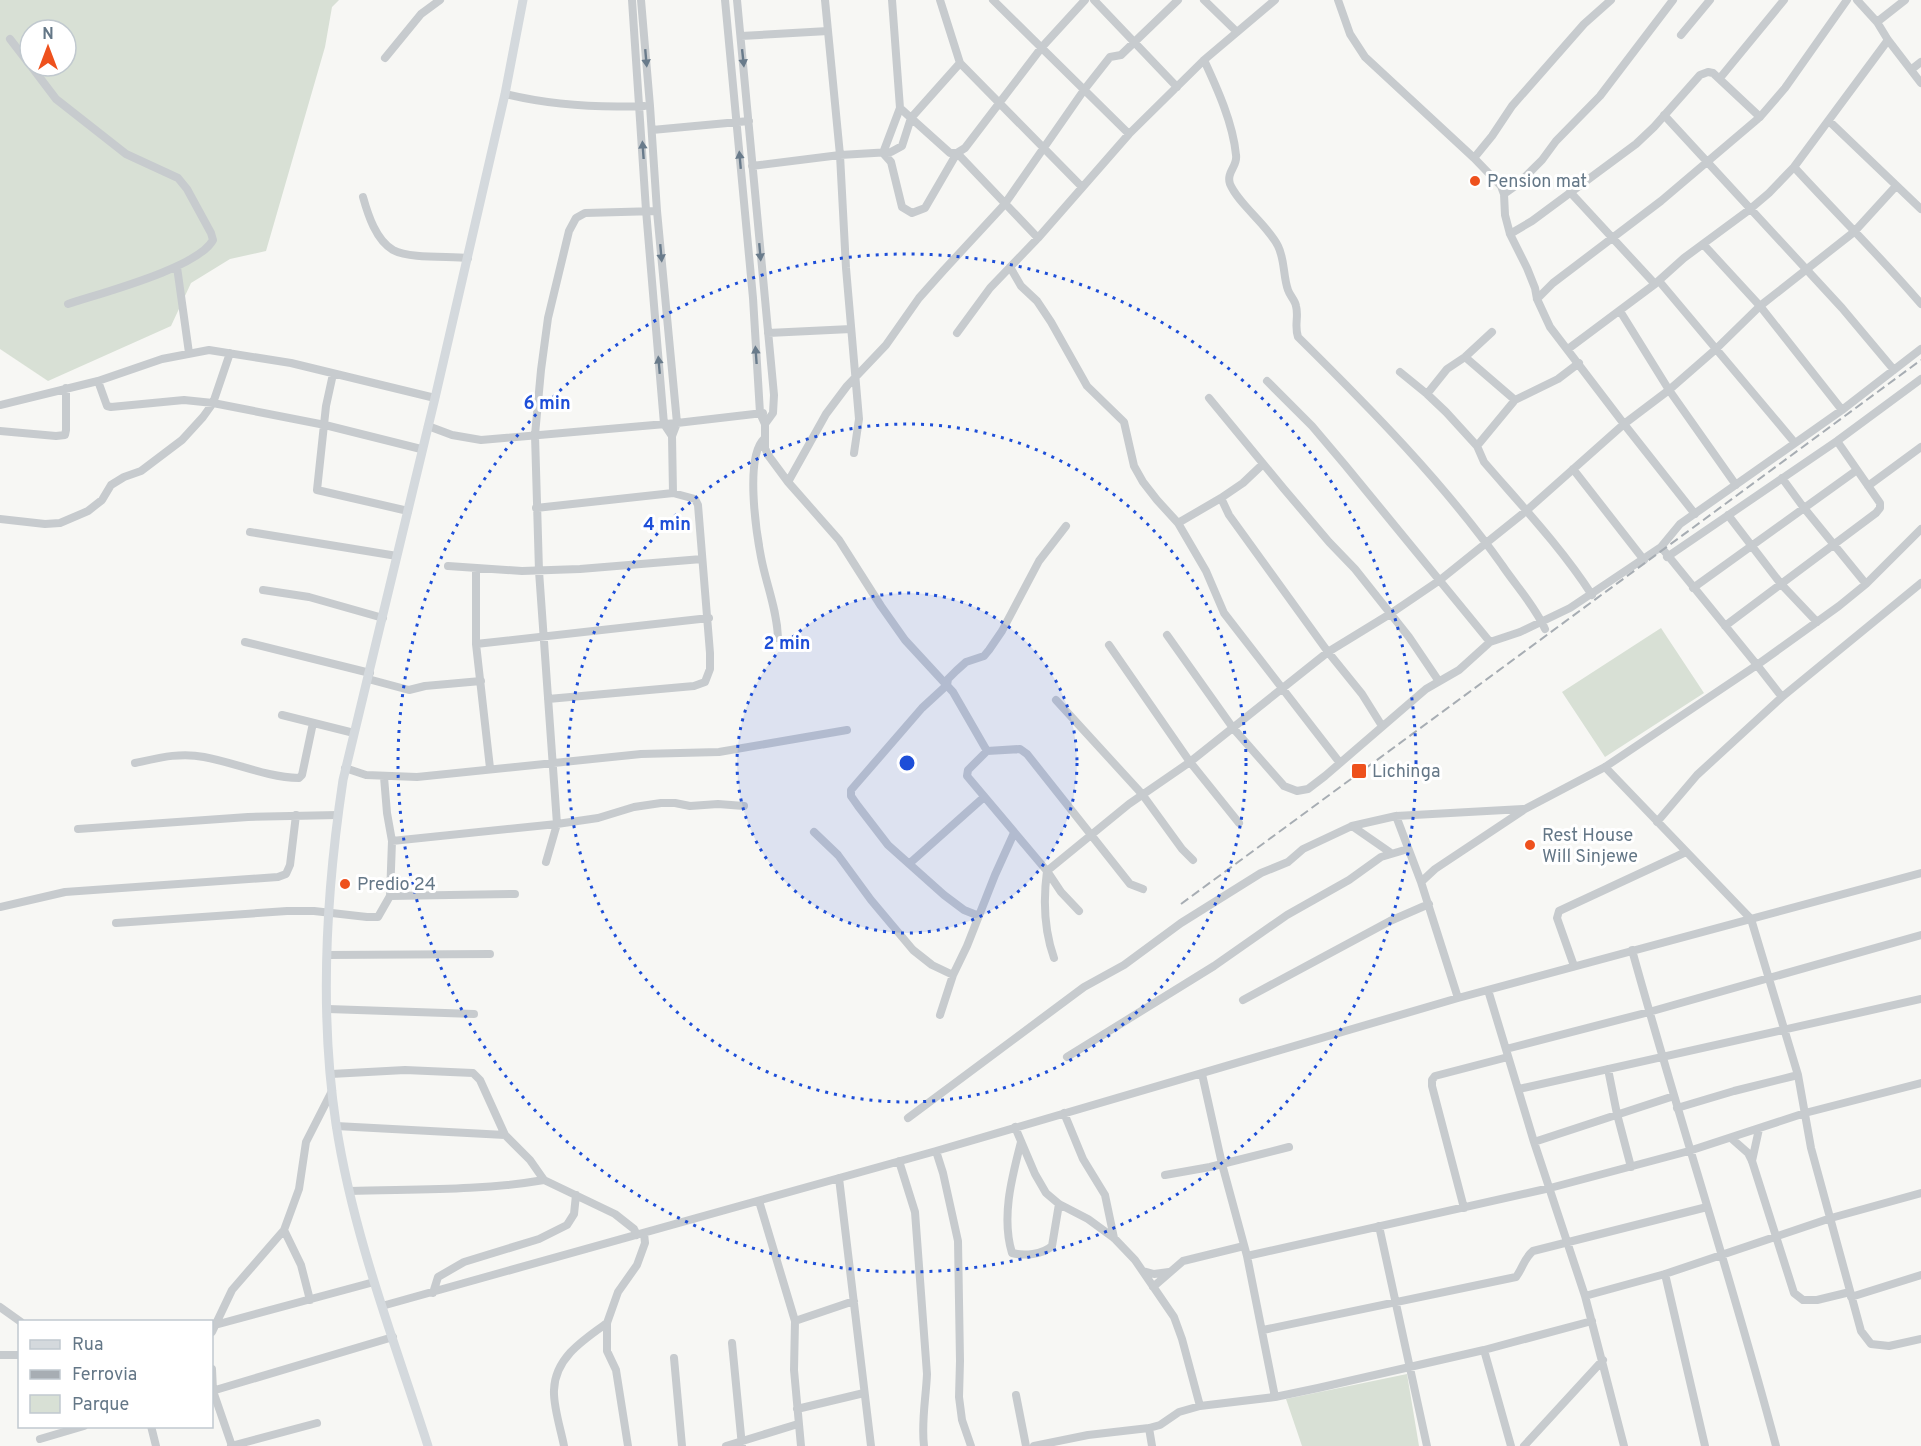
<svg xmlns="http://www.w3.org/2000/svg" width="1921" height="1446" font-family="Overpass,sans-serif">
	<style>
		.green { fill: #d8e0d5; fill-rule: evenodd }
		.lines { fill: none; stroke-linecap: round; stroke-linejoin: round }
		.minor { stroke: #c7cbce; stroke-width: 8 }
		.major { stroke: #d4d9dd; stroke-width: 9 }
		.rail { stroke: #a7adb3; stroke-width: 2; stroke-dasharray: 9 4.5; stroke-linecap: butt }
		.oneway { fill: #697b8b }
		.ring { fill: none; stroke: #1d4ed8; stroke-width: 3; stroke-dasharray: 3 6 }
		.poi-dot { fill: #ee511d; stroke: #fff; stroke-width: 2 }
		.labels { text-anchor: middle; stroke-width: 6; stroke-linejoin: round; paint-order: stroke }
		.poi-label { font-size: 18px; fill: #647787; stroke: #fff; text-anchor: start }
		.centre { fill: #1d4ed8; stroke: #fff; stroke-width: 3 }
		.ring-label { font-size: 18px; text-anchor: middle; font-weight: bold; fill: #1d4ed8; stroke: #fff; stroke-width: 6; stroke-linejoin: round; paint-order: stroke }
	</style>
	<rect width="100%" height="100%" fill="#f7f7f4"/>
	<!-- green -->
	<path class="green" d="M0,0H339L332,7L325,47L266,251L230,259L191,283L171,326L48,381L0,349ZM30,30H66V66H30Z
		M1661,628L1704,693L1605,757L1562,692Z
		M1407,1374L1419,1446H1302L1286,1399Z"/>
	<g class="lines">
		<!-- minor -->
		<path class="minor" d="M632,0L646,210L664,424L672,436
			M641,0L650,106L657,211L677,423L672,436L673,493
			M725,0L753,298L760,413L765,424V448L768,455L788,482L839,540L881,606L905,640L953,692L987,751L1020,749L1027,754L1130,884L1143,889
			M737,0L774,395L773,413L765,424
			M825,0L840,155L846,268L859,419L854,453
			M892,0L900,108L911,118L960,63
			M940,0L960,63L1082,187
			M993,0L1129,134
			M1094,0L1177,87
			M1204,0L1237,32
			M1338,0L1350,34L1365,57L1474,158L1501,186L1504,194L1505,215L1510,234L1527,268L1535,288L1537,299L1550,327L1624,424L1695,514
			M1857,0L1877,22
			M1905,0L1877,22L1888,40L1921,83
			M1681,35L1710,0
			M741,36L828,31
			M10,39L30,65
			M385,58L421,14L440,0
			M1204,60C1217,88 1233,123 1236,155C1238,166 1226,172 1230,184C1239,205 1267,224 1278,246C1285,260 1283,276 1288,290C1290,296 1295,300 1296,306C1299,317 1294,325 1298,337C1371,409 1443,482 1502,565C1516,586 1535,606 1545,629
			M31,66L56,99L126,154L178,178L187,189L211,233L213,240C198,268 101,293 68,304
			M1912,69L1921,62
			M1720,78L1784,0
			M505,94C550,105 598,108 644,106
			M900,108L883,153L891,162L902,207L912,213L925,208L957,153L1038,238
			M1664,115L1842,308L1894,370
			M1829,121L1921,209
			M652,130L749,121
			M1474,158L1492,136L1512,106L1584,24L1611,0
			M752,166L840,155L891,152L902,146L911,118L950,153H957L965,148L1042,47L1085,0
			M1794,167C1836,213 1881,257 1921,304
			M1570,192L1655,284
			M1504,194L1518,184L1542,160L1556,141L1600,96L1673,0
			M363,197C368,215 376,240 393,250C410,259 448,256 468,258
			M1510,234L1532,221L1636,144L1654,127L1700,75L1708,72L1713,73L1760,117
			M1703,244L1760,306L1842,410
			M177,267L189,353
			M1010,267L1021,286L1037,301L1051,322L1087,386L1124,422L1134,466L1143,482L1157,500L1178,523L1206,571L1224,613L1340,763
			M1659,281L1795,443
			M1537,299L1553,283L1661,201L1760,117L1785,88L1847,0
			M1620,311L1669,390L1736,485
			M768,333L851,329
			M957,333L990,288L1038,238L1129,134L1204,60L1275,0
			M1568,349L1655,284L1684,258L1749,210L1769,193L1794,167L1888,40
			M1465,357L1515,400
			M1400,372L1427,394L1446,412L1477,446L1484,462C1521,505 1561,547 1592,595
			M333,374L326,406L317,490L408,511
			M98,381L107,406L111,407L184,400L213,403L325,425L421,449
			M1267,381L1312,426L1345,465L1490,642
			M1427,394L1447,369L1465,357L1492,332
			M1209,398L1284,489L1329,542L1355,569L1409,637L1438,680
			M0,405L98,381L162,359L209,350L291,363L435,398
			M428,426L452,435L481,440L677,423L763,413
			M0,431L56,436L65,435L66,430V388
			M764,439C745,457 756,531 761,557C766,584 777,609 778,638
			M1477,446L1515,400L1558,379L1579,363
			M1573,469L1644,560
			M1782,478L1804,508L1866,584
			M788,482L826,414L847,386L886,345L919,298L943,271L1004,205L1084,90L1110,57L1121,55L1178,0
			M1868,486L1921,447
			M1221,498L1229,515L1328,652L1362,694L1382,726
			M536,508L673,493L695,499L698,505L710,653V669L705,682L694,686L548,699
			M1728,515L1781,584L1817,622
			M0,519L45,524L60,523L88,511L102,500L111,485L124,477L141,471L182,440L203,417L213,403L230,353
			M1178,523L1221,498L1243,483L1263,464
			M250,532L397,556
			M1667,557L1837,441L1921,379
			M448,566L522,571L580,569L702,559
			M476,569V644L490,768
			M1693,588L1857,470
			M263,590L309,597L383,618
			M1725,626L1876,513L1880,508V503L1837,441
			M1167,635L1233,728L1284,786L1297,791L1308,789L1325,776L1426,689L1459,670L1490,642L1520,632L1570,608L1661,547
			M245,642L370,673
			M476,644L709,618
			M1109,645L1190,762L1239,823
			M368,679L409,690L425,686L481,681
			M1782,697L1757,665L1839,606L1866,584L1921,529
			M1056,700L1142,794L1182,849L1193,860
			M282,715L354,733
			M987,751L968,770L967,776L1047,871L1061,892L1079,911
			M135,763C158,758 180,752 204,757C236,763 266,777 299,778L302,775L313,723
			M1605,767L1751,919L1798,1075L1811,1148L1861,1331L1871,1344L1889,1346L1921,1339
			M345,768L366,775L417,777L641,754L719,752L847,730
			M1396,816L1421,882
			M1657,822L1697,775L1782,697L1921,583
			M1352,826L1396,816L1523,809
			M78,829L248,817L338,815
			M814,832L838,855L871,900L913,950L932,965L953,975
			M392,841L557,824L598,818L634,807L661,803H675L690,806L718,804L744,806
			M546,862L557,824L539,571L535,435L541,370L548,318L569,231L576,218L585,213L657,211
			M910,863L983,798
			M390,896L515,894
			M0,907L65,892L278,877L286,874L290,865L296,815
			M979,916L964,910L944,895L888,845L858,806L851,796V790L922,708L947,685L948,679L956,671L966,662L984,656L989,650L1002,631L1039,561L1066,526
			M116,923L287,911H314L367,917H378L390,896L392,841L387,813L384,777
			M1632,950C1678,1116 1732,1280 1776,1446
			M327,955L490,954
			M1054,958C1044,930 1043,901 1047,871L1129,804L1190,762L1328,652L1390,614L1440,580L1526,511L1624,424L1669,390L1716,349L1760,306L1854,232L1896,186
			M1574,966L1557,918L1559,911L1686,852
			M1488,990L1534,1142L1585,1296L1624,1446
			M1458,998L1421,882L1435,869L1525,809L1605,767L1757,665L1661,547L1680,524L1842,410L1921,349
			M1243,1000L1390,921L1429,904
			M328,1009L474,1014
			M940,1015L953,975L967,946L995,875L1014,833
			M1506,1049L1649,1012L1921,935
			M1067,1057L1214,966L1287,915L1349,880L1381,857L1408,849
			M1608,1069L1617,1114L1631,1167
			M331,1074L405,1070L473,1073L480,1080L505,1135L530,1160L544,1180L615,1214L634,1229L637,1235
			M1202,1074L1222,1164L1247,1256L1275,1397
			M1519,1089L1921,999
			M1677,1108L1734,1091L1798,1075
			M1064,1113L1083,1159L1105,1195L1114,1238
			M908,1118L1084,987L1124,965L1181,923L1261,873L1288,862L1303,849L1352,826L1391,853
			M336,1126L505,1135
			M1015,1127L1035,1174L1046,1193L1059,1204L1088,1219L1114,1238L1135,1260L1174,1317L1182,1339L1200,1406
			M1731,1138L1748,1153L1752,1161L1794,1293L1803,1300H1817L1850,1292
			M1021,1142C1012,1177 1001,1217 1012,1253C1024,1256 1042,1255 1052,1246L1059,1204
			M1534,1142L1674,1096
			M936,1151L943,1173L958,1241L960,1361L959,1397L962,1420L971,1446
			M899,1161L915,1212L927,1374C926,1398 921,1422 924,1446
			M1752,1161L1759,1129
			M1165,1175L1210,1167L1289,1147
			M839,1178L871,1446
			M350,1191C415,1189 480,1191 544,1180
			M759,1201L795,1321L794,1370L801,1446
			M1464,1208L1432,1086V1080L1435,1076L1508,1057
			M1379,1226L1427,1446
			M284,1230L301,1265L310,1300
			M1247,1256L1550,1188L1689,1151L1805,1113L1921,1083
			M1143,1271L1154,1274L1169,1272
			M1665,1274L1705,1446
			M1153,1287L1183,1261L1244,1246
			M433,1293L438,1277L464,1262L539,1239L567,1225L574,1214L576,1195
			M1585,1296L1665,1274L1831,1218L1921,1193
			M1851,1297L1921,1275
			M382,1306L936,1151L1458,998L1921,873
			M0,1307L21,1322
			M795,1321L854,1301
			M215,1325L374,1282
			M1263,1330L1516,1277C1523,1268 1524,1258 1533,1251L1707,1207
			M212,1332L232,1290L284,1230L299,1189L306,1142L332,1091
			M732,1343L742,1446
			M1484,1350L1511,1446
			M0,1355H20
			M674,1358L682,1446
			M212,1369L213,1391L232,1446
			M212,1391L393,1337
			M1016,1395L1026,1446
			M797,1409L864,1393
			M151,1426L156,1446
			M1149,1428L1152,1446
			M40,1439L84,1426
			M231,1446L317,1423
			M564,1446C561,1430 553,1406 554,1390C555,1358 583,1340 607,1323
			M628,1446L616,1370L607,1351V1323L618,1292L637,1265L645,1243L644,1233
			M726,1446L798,1424
			M1034,1446L1088,1435L1149,1428L1160,1425L1179,1412L1200,1406L1275,1397L1318,1388L1484,1350L1592,1321
			M1524,1446L1603,1360"/>
		<!-- major -->
		<path class="major" d="M428,1446C394,1340 353,1235 336,1124C319,1011 326,893 343,780L435,398L505,94L523,0"/>
		<!-- rail -->
		<path class="rail" d="M1181,904L1921,360"/>
	</g>
	<!-- one-way arrows -->
	<defs><path id="oneway-solid" d="M-6-.8H1V-3.2L6.5 0L1 3.2V.8H-6Z" transform="scale(1.5)"/></defs>
	<g class="oneway">
		<use href="#oneway-solid" transform="translate(646 58) rotate(85)"/>
		<use href="#oneway-solid" transform="translate(743 58) rotate(84)"/>
		<use href="#oneway-solid" transform="translate(643 150) rotate(-94)"/>
		<use href="#oneway-solid" transform="translate(740 160) rotate(-95)"/>
		<use href="#oneway-solid" transform="translate(760 252) rotate(85)"/>
		<use href="#oneway-solid" transform="translate(661 253) rotate(85)"/>
		<use href="#oneway-solid" transform="translate(756 355) rotate(-94)"/>
		<use href="#oneway-solid" transform="translate(659 365) rotate(-95)"/>
	</g>
	<!-- distance rings -->
	<circle cx="907" cy="763" r="170" fill="#1d4ed8" fill-opacity=".12"/>
	<g class="ring">
		<circle cx="907" cy="763" r="170"/>
		<circle cx="907" cy="763" r="339"/>
		<circle cx="907" cy="763" r="509"/>
	</g>
	<!-- markers -->
	<g class="poi-dot">
		<circle cx="1475" cy="181" r="6"/>
		<rect x="1351" y="763" width="16" height="16" rx="3"/>
		<circle cx="1530" cy="845" r="6"/>
		<circle cx="345" cy="884" r="6"/>
	</g>
	<g class="labels">
		<!-- poi labels -->
		<g class="poi-label">
			<text x="1487" y="187">Pension mat</text>
			<text x="1372" y="777">Lichinga</text>
			<text x="1542" y="841">Rest House<tspan x="1542" dy="21">Will Sinjewe</tspan></text>
			<text x="357" y="890">Predio 24</text>
		</g>
	</g>
	<circle cx="907" cy="763" r="9" class="centre"/>
	<g class="ring-label">
		<text x="547" y="409">6 min</text>
		<text x="667" y="530">4 min</text>
		<text x="787" y="649">2 min</text>
	</g>
	<!-- legend -->
	<rect x="18" y="1320" width="195" height="108" fill="#ffffff" stroke="#c1c9cf" stroke-width="1.5"/>
	<rect x="30" y="1340" width="30" height="9" fill="#d4d9dd" stroke="#c1c9cf" stroke-width="1.5"/>
	<text x="72" y="1350" font-size="18" fill="#647787">Rua</text>
	<rect x="30" y="1370" width="30" height="9" fill="#a7adb3" stroke="#c1c9cf" stroke-width="1.5"/>
	<text x="72" y="1380" font-size="18" fill="#647787">Ferrovia</text>
	<rect x="30" y="1395" width="30" height="18" fill="#d8e0d5" stroke="#c1c9cf" stroke-width="1.5"/>
	<text x="72" y="1410" font-size="18" fill="#647787">Parque</text>
	<!-- north arrow -->
	<g transform="translate(48 48)"><circle r="28" fill="#ffffff" stroke="#c1c9cf" stroke-width="1.5"/>
	<path d="M0-4.5L10 22L0 15L-10 22Z" fill="#ee511d"/>
	<text y="-9" font-size="16" font-weight="bold" text-anchor="middle" fill="#647787">N</text>
	</g>
</svg>
